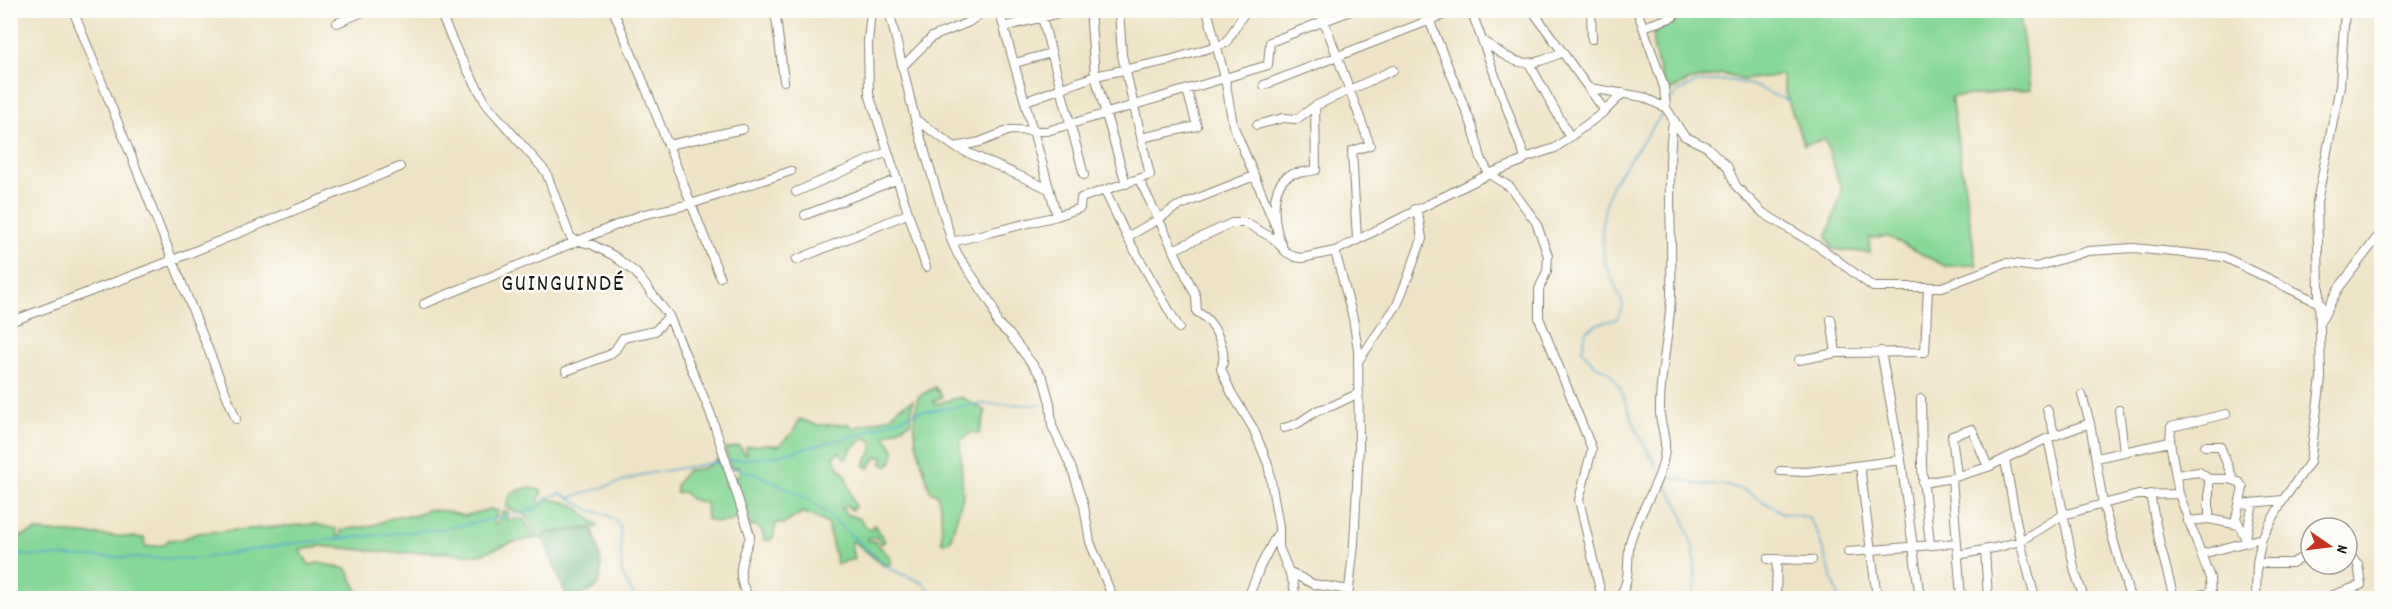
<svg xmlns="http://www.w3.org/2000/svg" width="2392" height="609" font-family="Dekko,sans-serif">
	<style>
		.green { fill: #87d796; stroke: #527a59; stroke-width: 1.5 }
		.forest { fill: #6db87f; stroke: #446a4e; stroke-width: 1.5 }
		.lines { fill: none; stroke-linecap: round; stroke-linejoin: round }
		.stream { stroke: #51a7cd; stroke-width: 1.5 }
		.minor-casing { stroke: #858070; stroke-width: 10 }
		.minor { stroke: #fff; stroke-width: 8 }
		.labels { text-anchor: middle; stroke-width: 5; stroke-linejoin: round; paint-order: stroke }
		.quarter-label { font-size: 24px; letter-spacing: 1.5px; fill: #1c1c1c; stroke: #fdfcf7 }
	</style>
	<rect width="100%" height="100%" fill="#fdfcf7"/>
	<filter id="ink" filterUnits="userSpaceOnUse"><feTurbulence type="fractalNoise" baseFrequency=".0167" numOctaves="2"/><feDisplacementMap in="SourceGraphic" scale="12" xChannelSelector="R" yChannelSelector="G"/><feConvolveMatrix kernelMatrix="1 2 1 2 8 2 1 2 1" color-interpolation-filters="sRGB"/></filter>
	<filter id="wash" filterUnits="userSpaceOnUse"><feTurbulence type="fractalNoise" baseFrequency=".008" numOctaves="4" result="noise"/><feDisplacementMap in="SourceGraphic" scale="24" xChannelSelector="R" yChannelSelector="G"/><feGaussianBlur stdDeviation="1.35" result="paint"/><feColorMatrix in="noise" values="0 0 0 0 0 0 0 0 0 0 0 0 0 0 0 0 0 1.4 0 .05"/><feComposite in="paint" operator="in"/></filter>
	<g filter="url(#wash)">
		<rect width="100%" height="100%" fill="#eee3c5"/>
		<!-- green -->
		<path class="green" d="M1692,11H2019L2030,90L1951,97L1977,268L1976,265L1945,266L1889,237L1869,238L1870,253L1832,249L1827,236L1842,192L1825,139L1804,145L1785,92L1782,75L1743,80L1722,74L1688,81L1668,92C1661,76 1652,52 1653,34L1673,22L1690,16Z
			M935,387L942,397L933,401L935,404L961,397L986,411L979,434L972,432L960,441L963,496L950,541L942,543L941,508L937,494L930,491L916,442L914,421L918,397Z
			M913,400L910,423L885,435L894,450L893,460L887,466L882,464L883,458L879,456L875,458L869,468L864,465L871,453L873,442L865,437L851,450L846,459L839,452L834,457L840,469L845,474L855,507L852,510L846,505L842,508L846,514L860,519L869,530L874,525L885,541L881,544L876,537L868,538V541H874L891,558V564L883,565L853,541L851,545L854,559L837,564L827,523L803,512L784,524L776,523L773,538L767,541L764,540L763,532L754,525L751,528L733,477L740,475L738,467L731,469L725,449L739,446L745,454L747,453L746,447L766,444L778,446L793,432L800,419L816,425L850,424L853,428L891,417L898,408Z
			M717,459L727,476L724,485L732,489L740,511C734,525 719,524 707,519L706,503L690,499L684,492L676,493V485L687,470C699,470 708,468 717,459Z
			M528,487L542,491L538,503L542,504L549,499C556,501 567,501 573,505C577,507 596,524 598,527L546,533L543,538L539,539L527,516L506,507L511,494Z
			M490,509L498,511L493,523L497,524L503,511L508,512L507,520L524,519L535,538L511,543L479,555L434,552L395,553L321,546L300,550L309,565L319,563L347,569L361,598H11V540L36,531L144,538L145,547L164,545L168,540L183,539L197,533L315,524L336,529L337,536H341V530L371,526L397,516H414L427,510L445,511L464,516Z"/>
		<!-- forest -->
		<path class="forest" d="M583,528L593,530C602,561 614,599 566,595L543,538L546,533Z"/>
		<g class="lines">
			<!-- stream -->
			<path class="stream" d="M1669,103C1683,77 1728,77 1754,86C1766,90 1775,98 1788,100
				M728,461L775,456L857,435L918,412L980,404L1043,405
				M713,462L723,465
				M730,467L759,475L812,501L890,569L923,583L936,598
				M1658,469L1639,435L1619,386L1609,372L1593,364L1582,350L1586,331L1598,324L1617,319L1623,305L1604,260L1602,224L1605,207L1612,184L1665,110
				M1662,475L1703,485H1723L1744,490L1783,513L1808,517L1817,532L1839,598
				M1661,476L1681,510L1694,551L1696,582L1691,598
				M570,498L587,509L607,515L615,520L620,526L622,573L635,598
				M10,555L196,559L288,544L448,528L518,514L538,508L546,498L561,493L569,498L646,474L723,461"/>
		</g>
	</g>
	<g filter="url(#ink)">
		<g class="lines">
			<!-- minor casing -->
			<g class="minor-casing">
				<path id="minor" d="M73,10L236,419
					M439,10L458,53L487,105L546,172L569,234L572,239L593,245L614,256L636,273L669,316L710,412L749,532L750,537C742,558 734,579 750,598
					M613,10L643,81L720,277
					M775,10L784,81
					M871,10L868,42L869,94L926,267
					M889,10L915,119L952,242L958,255L992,305L997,323L1010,335L1043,378L1050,403L1052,426L1072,469L1084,506L1090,542L1113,598
					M999,10L1057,216
					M1040,10L1084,175
					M1090,10L1095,76L1126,184
					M1320,10L1370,145L1352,151L1357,240
					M1471,10L1525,158
					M1532,10L1605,111
					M1591,10L1592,39
					M1637,10L1664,87L1666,108L1684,136L1707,147L1727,166L1736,186L1763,213L1821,248L1873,287H1942L2006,263L2036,267L2088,251L2133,248L2224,257L2321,304
					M337,23L367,10
					M1004,27L1071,10
					M1643,27L1673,17V10
					M1483,41C1518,65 1523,70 1563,52
					M1015,63L1051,53
					M1529,63L1570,137
					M902,67L932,37L969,22L985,10
					M1264,85L1456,10
					M1590,88L1643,97L1666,108
					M1026,101L1095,76L1170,60L1226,43L1246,10
					M915,119L955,147L1049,189
					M1257,125L1283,118L1297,119L1315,106L1393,70
					M1141,138L1197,126L1187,90
					M668,145L743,129
					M955,147L980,142L1010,130L1047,131L1225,78L1207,10
					M1489,174L1510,187L1536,222L1548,256L1547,271L1539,289V318L1592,449L1579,500L1602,598
					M1489,174L1522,161L1525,158L1555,148L1605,111L1623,93
					M1139,179L1196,296L1197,312C1214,320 1229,351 1221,369L1231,392L1253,428L1268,464L1279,526V547L1293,582L1296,598
					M1105,191L1127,237L1179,328
					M796,192L887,152
					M805,215L896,180
					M1275,225L1233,125L1225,78L1268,65L1270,42L1353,10
					M1127,237L1159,219L1176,207L1254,176
					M952,242L1057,216L1080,208L1081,198L1150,175L1122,55L1119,10
					M1282,245C1274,227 1267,184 1292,174C1299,172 1308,172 1316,170L1315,106
					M1175,249L1232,223H1246L1274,239L1286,252L1295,257L1302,258L1335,251L1489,174L1481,158L1473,128L1425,10
					M1335,251L1353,318L1358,350L1359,447L1354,544L1348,598
					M796,260L907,214
					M424,304L641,215L691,204L791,171
					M1831,319L1836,353
					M2322,319L2338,289L2382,231
					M10,322L173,260L400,167
					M1881,351L1901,460L1920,598
					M1359,360L1397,305L1408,277L1422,239L1419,219L1415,209
					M1799,360L1836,353L1925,352L1928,288
					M566,371L609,355L615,350L623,338L655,331L669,316
					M2082,395L2090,423L2103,504L2130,598
					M1921,399L1922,468L1930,544
					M2047,409L2055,436
					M2119,410L2124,451
					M1284,428L1297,424L1318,410L1332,406L1359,393
					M2048,438L2075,572L2084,598
					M2170,442L2171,427L2226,414
					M2205,446H2220L2233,479
					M2096,458L2170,442L2179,494L2210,578L2211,598
					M2005,460L2020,541L2035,598
					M1860,466L1877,598
					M1780,471L1807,472L1901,460
					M2176,475L2199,472L2209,479H2228L2239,482L2243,488L2236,518L2247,542
					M1957,476L1952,436L1972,429L1988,467
					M1952,478L1961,598
					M1923,483L1952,478L1988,467L2048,438L2090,423
					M2150,494L2160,545L2174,598
					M2240,504L2283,500
					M2209,519V479
					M2188,521L2209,519L2239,525
					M2246,537L2253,503
					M1985,550L1988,598
					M1848,552L1957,543
					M2202,554L2262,538
					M1958,555L1999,547L2020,541L2063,515L2103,504L2138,495L2179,494
					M1768,559L1812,560
					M2257,563H2292L2311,553
					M1290,572L1313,584L1349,590
					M1776,597L1826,598
					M1248,598L1260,567L1276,536
					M1618,598C1632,582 1626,561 1630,542C1639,509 1663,482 1665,448C1666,436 1660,424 1660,412C1659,373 1670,334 1671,294C1673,236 1666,179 1673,121
					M1776,598L1777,559
					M2188,598L2211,592
					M2256,598L2257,563L2262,538L2283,500L2310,462L2321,378L2317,202L2340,86L2345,10
					M2325,598L2361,585L2358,564L2347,553"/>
			</g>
			<!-- minor -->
			<use href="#minor" class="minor"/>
		</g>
	</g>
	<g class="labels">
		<!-- quarter labels -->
		<g class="quarter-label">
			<text x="563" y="290">GUINGUINDÉ</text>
		</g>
	</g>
	<!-- margin -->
	<rect width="2392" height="609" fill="none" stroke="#fdfcf7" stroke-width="36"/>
	<!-- north arrow -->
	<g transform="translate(2329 546) rotate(104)"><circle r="28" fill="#fdfcf7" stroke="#a3a29f" stroke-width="1.5"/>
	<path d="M0-4.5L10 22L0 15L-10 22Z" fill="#c8321e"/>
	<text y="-9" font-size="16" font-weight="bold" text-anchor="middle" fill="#1c1c1c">N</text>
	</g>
</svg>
